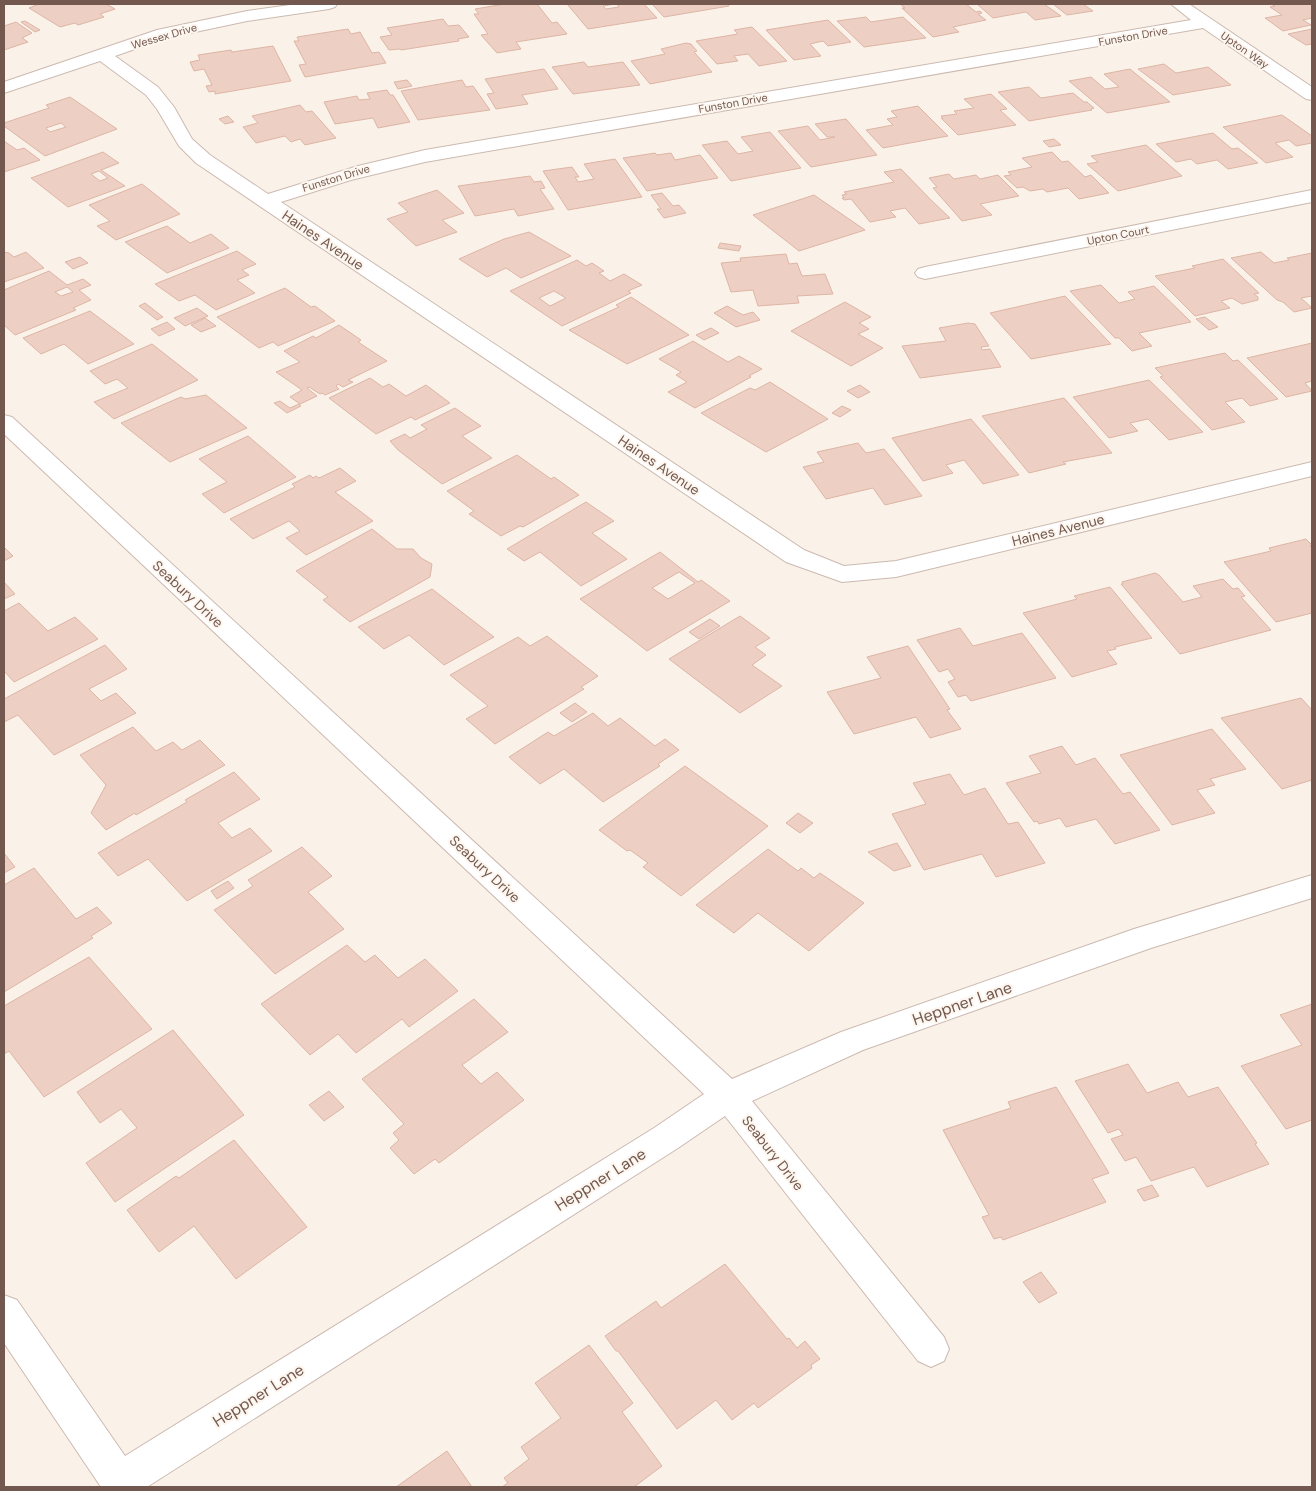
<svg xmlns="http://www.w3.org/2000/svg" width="1316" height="1491" font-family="'DM Sans',sans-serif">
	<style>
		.building { fill: #edcfc3; stroke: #deb5a5; fill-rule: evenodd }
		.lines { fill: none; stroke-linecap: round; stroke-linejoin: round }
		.minor-casing { stroke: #ccb9b0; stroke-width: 2 }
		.minor { fill: #fff; fill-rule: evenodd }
		.labels { text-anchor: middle; stroke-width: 4; stroke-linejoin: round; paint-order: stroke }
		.far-street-label { font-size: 11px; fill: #72584f; stroke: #fdf6ef }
		.street-label { font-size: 14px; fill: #72584f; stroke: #fdf6ef }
		.near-street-label { font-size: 16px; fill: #72584f; stroke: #fdf6ef }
	</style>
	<rect width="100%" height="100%" fill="#faf2e9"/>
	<!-- building -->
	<path class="building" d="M39,4H106L115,9L100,14L104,17L78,25L75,23L60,27L29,8Z
		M505,4H537L552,23L557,22L567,34L516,42L521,49L497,53L481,35L488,34L474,14H479L475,9Z
		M567,4H615L603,6L606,9L619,7L617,4H644L657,18L588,29Z
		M652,4H728L729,6L664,17Z
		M900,4H966L976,12L980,11L982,13L978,14L986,20L953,27L959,32L933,37L902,8H905Z
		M977,4H1044L1061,16L1035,20L1026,12L993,18Z
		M1053,4H1083L1093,11L1067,15Z
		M1271,4H1312V18L1303,20L1311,25L1283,31L1265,18L1282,15L1270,7L1275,6Z
		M866,17L871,22L903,17L926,38L864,47L837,21Z
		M443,19L448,26L459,25L469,37L458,39L459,41L401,50L400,49L389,50L380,37L392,35L387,28Z
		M828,20L851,42L828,46L823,41L810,44L821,56L794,60L766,30Z
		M25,21L40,30L35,32L21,22Z
		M16,22L32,33L22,38L28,42L4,50V26Z
		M752,27L787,61L759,66L748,54L734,56L738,61L717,64L696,41L738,34L734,30Z
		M348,29L351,34L360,32L372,53L379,52L386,63L305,77L299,65L306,64L294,41H299L297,37Z
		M1312,29V44L1306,45L1288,34Z
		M686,43L691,44L697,51L694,52L712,72L650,84L631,61L665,54L661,49Z
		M273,46L291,81L215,94V91L209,92L206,86L212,85L204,69L194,71L190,62L200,60L198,55L231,50L232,52Z
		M584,62L588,67L623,62L640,85L573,94L552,67Z
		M1164,64L1176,73L1208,67L1231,85L1173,95L1138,69Z
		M544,69L558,89L522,95L528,104L496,109L487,94L494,93L485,79Z
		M1130,69L1170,102L1107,113L1069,81L1091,77L1105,89L1119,87L1104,74Z
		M407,80L412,86L398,89L394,82Z
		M462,80L466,87L473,86L490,110L418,120L401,91Z
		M1029,87L1041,98L1073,93L1084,102H1087L1094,108L1091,109L1092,110L1029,121L998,92Z
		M387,90L390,95H393L410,122L378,128L373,118L335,124L324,102L357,96L359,100L370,99L367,93Z
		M991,94L1007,109L1000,110L1016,125L958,135L941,118H943L941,116L957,114L954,111L974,108L964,99Z
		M70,97L117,129L45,156L4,126V123L49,108L46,105ZM61,123L66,127L50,132L46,128Z
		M300,105L306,112L312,111L336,138L305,145L300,139L291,142L285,136L256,143L243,127L258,123L252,116Z
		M918,106L948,136L883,148L866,130L893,125L887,119L897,117L891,111Z
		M1282,115L1312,136V143L1296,146L1289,140L1275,143L1293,157L1266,163L1223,127Z
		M228,116L234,122L225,124L219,119Z
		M846,119L877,155L811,167L778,131L808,126L820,140L835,137H827L815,124Z
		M770,132L801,168L731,181L702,145L727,141L738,154L753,151L741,137Z
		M1213,133L1232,149L1238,148L1258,163L1228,169L1217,160L1197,164L1191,159L1176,162L1156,144Z
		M1054,139L1061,145L1049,147L1043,141Z
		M4,141L17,150L24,148L40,160L4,172Z
		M1146,145L1182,176L1118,191L1087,164L1098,162L1091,156Z
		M103,152L119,163L101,170L125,186L68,207L31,178ZM99,171L108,178L100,181L91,174Z
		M1052,152L1062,162L1068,161L1085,177L1091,175L1109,193L1079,199L1068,188L1047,192L1043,189L1030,191L1023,187L1017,188L1004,176L1011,175L1008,172L1032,167L1022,158Z
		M655,153L657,155L671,153L675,160L700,155L718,178L647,191L623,158Z
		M615,159L642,197L568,210L543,171L572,167L579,177H575L578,182L594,179L584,164Z
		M901,169L931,200L950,218L919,224L905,208L890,211L896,217L870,222L851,199L844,200L842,198H844L842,195L847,194L844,192L894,182L884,172Z
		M949,174L954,179L976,175L980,179L998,175L1019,196L980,204L992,215L962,221L933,188L937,187L929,178Z
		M530,176L534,182L541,181L545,188L540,189L554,209L518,216L514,209L475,216L458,186Z
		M142,184L180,214L116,240L97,226L110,221L89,205Z
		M437,190L464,213L442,220L457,232L416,246L387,219L408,212L398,203Z
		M662,193L673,206L679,205L686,213L664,218L657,209H661L651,195Z
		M814,195L865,230L799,251L753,215Z
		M167,226L190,243L211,234L229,248L167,273L125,242Z
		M529,232L571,256L521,278L506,268L487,277L459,259L504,239Z
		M720,243L741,246L739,251L718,248Z
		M237,251L256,264L242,270L249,275L237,280L255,293L216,310L195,295L179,301L155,284Z
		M4,252L9,253L14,257L26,252L44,268L4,282Z
		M1261,252L1274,263L1289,260L1287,258L1312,253V296L1301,298L1312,308L1294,312L1283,302L1277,300L1231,258Z
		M786,254L789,264L797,263L802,276L825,274L833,294L797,296L799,303L758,306L753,290L731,292L721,263L741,261L740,258Z
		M80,257L88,263L73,269L65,262Z
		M1223,259L1259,293L1254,294L1258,297V300L1242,304L1232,298L1221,301L1230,308L1195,316L1155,276L1195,268L1192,266Z
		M577,260L586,266L592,263L604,271L599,273L610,281L624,274L642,285L628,291L631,293L562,326L510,291ZM554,291L566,298L550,306L539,298Z
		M49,271L67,285L83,279L91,285L79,290L91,300L73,308L76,310L15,335L4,325V290ZM67,287L73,292L61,296L55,292Z
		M1101,285L1119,303L1135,299L1128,292L1154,286L1191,322L1139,333L1152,346L1132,351L1119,338H1115L1070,291Z
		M285,288L311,307L315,306L335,321L278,346L273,342L259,348L217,317Z
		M1065,296L1111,344L1031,359L990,313Z
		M631,297L689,335L627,364L569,330L619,307L616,305Z
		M845,302L871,317L859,323L869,329L858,334L883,348L851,366L791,331Z
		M145,303L163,317L157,320L139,306Z
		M727,306L743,315L753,312L760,320L736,327L714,313Z
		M197,308L208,316L185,326L174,318Z
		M90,311L134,344L88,364L64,344L41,354L23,338Z
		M1205,317L1218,327L1209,330L1196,319Z
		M205,318L216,326L201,332L191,325Z
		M167,322L175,329L159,336L151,329Z
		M968,323L975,324L989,346L981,347L982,350L990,349L1001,367L920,378L902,346L946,341L939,328Z
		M339,325L361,340L358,342L387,361L348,380L353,382L343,387L338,384L336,386L339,389L325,395L322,393L320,394L309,387L307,388L317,396L300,404L290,397L302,390L276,372L300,362L284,351L313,336L316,338Z
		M711,328L719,333L704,340L696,335Z
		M693,341L728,362L739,356L762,369L749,376L751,377L695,408L668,392L687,382L676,375L681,372L659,359Z
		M1312,343V381L1305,383L1312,391L1286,397L1247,358Z
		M152,344L198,380L114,419L94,402L128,388L117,379L105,384L90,371Z
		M1225,353L1233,361L1238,360L1278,399L1250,406L1242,398L1225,402L1245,422L1212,430L1160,377L1163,376L1155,368Z
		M370,378L383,387L389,384L406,396L426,385L450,403L415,420L411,417L376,434L329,398Z
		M1149,380L1203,432L1169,440L1148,419L1130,423L1138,431L1109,438L1073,397Z
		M770,382L828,419L766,452L701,413L750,388L755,390Z
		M860,385L870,392L858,398L847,391Z
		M206,395L247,428L170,462L121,423L181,397L185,399Z
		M1064,398L1112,453L1063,462L1066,464L1029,473L982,416Z
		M280,401L290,408L299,404L301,406L287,413L274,403Z
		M842,406L851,410L840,417L832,413Z
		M455,408L481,426L462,436L492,458L442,484L398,450L390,441L405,434L410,438L427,429L421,425Z
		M971,419L1019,475L983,484L964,460L946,465L953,473L923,481L892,438Z
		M248,436L296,477L224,513L202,494L227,482L199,459Z
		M858,443L866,453L884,449L922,496L885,505L873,488L826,499L803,467L824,462L817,452Z
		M517,455L551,479L554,477L579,495L523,527L520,526L501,536L469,514L474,511L447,491Z
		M340,468L356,481L335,492L373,521L306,555L286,538L300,531L289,521L253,539L230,519L295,487L292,484L310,475L313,478L316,476L319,478Z
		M586,502L614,521L592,533L627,559L581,586L540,552L524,561L507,549Z
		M372,529L397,549H413L421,558L432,564L430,577L350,622L323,600L328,597L296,571Z
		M1306,539L1312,545L1310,546L1312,548V613L1276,622L1224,562L1271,551L1269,548Z
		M4,547L13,556L4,561Z
		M660,552L698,582L701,580L730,601L647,651L580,599ZM679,572L695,583L668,599L652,588Z
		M1155,573L1159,575L1183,602L1202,597L1193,586L1223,579L1233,589L1238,588L1245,596L1241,597L1271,630L1180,654L1121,584H1123L1122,582Z
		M4,582L15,594L4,599Z
		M1110,587L1152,638L1115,647L1116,649L1107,651L1117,664L1072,677L1023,613L1077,599L1074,596Z
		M432,589L494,637L444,665L409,635L384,649L358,627Z
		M19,603L48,631L75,617L98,639L14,682L4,671V611Z
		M740,616L770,638L755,647L766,655L752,665L782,686L740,713L669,659Z
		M710,619L720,626L699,639L689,632Z
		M960,628L973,646L1022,633L1056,678L971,701L966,695L958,697L948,682L955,679L948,669L939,672L917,640Z
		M547,636L598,676L581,687L584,689L495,744L466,719L488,706L450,675L518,637L530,646Z
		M105,645L127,669L89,689L101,701L116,693L136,713L54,755L18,715L4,722V699Z
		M908,646L950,709L947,710L961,729L930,738L916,717L854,734L827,692L881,678L867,657Z
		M1301,698L1312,710V780L1282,789L1221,718Z
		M575,703L587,712L572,722L560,713Z
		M593,713L608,726L620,718L655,746L665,739L679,750L658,764L660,766L603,802L564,769L540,784L509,757L548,732L554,736Z
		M133,727L156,751L173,742L182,750L200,740L225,765L136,815L135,813L106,830L91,813L106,785L80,755Z
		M1212,729L1246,769L1210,779L1215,785L1197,790L1215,813L1172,825L1120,755Z
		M1062,746L1076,765L1095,758L1123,794L1130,792L1160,830L1115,844L1096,819L1066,827L1060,818L1039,824L1037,821L1034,822L1006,783L1041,773L1029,756Z
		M685,766L768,826L681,896L643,867L648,863L630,850L627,851L599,830Z
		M234,772L260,799L218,823L232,838L250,828L272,851L187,901L148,859L118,876L98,853L187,802L185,800Z
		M950,774L964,795L985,788L1008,824L1018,822L1045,863L996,877L982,854L924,870L892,814L926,804L913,783Z
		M798,813L813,823L800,833L786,823Z
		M897,843L911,866L894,871L868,852Z
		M302,847L332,876L308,892L344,929L275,974L214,910L253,886L248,880Z
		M768,849L798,871L801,868L814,878L820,873L864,903L809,951L758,913L734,933L696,905Z
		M4,853L15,867L4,873Z
		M34,868L76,919L97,907L112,923L91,936L93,938L4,992V885Z
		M228,881L234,888L217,899L211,891Z
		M347,945L365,962L375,955L398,978L425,959L458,991L409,1027L402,1019L356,1053L338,1034L310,1055L261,1004Z
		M89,957L152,1029L44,1097L9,1051L4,1054V1006Z
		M474,999L508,1032L462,1065L481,1084L497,1072L524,1100L439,1163L435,1159L414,1174L390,1148L399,1140L393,1133L404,1124L362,1079Z
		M1312,1004V1120L1286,1129L1241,1066L1302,1045L1280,1015Z
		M173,1030L244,1115L115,1202L86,1163L137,1128L121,1109L100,1123L77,1092Z
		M1128,1064L1147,1093L1178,1082L1188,1097L1218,1087L1257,1143L1255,1144L1269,1164L1207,1187L1194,1167L1151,1181L1136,1157L1125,1161L1111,1139L1123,1135L1119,1129L1108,1133L1075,1081Z
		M1056,1087L1109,1173L1092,1179L1106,1202L1003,1240L1001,1237L994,1239L982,1217L989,1215L943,1130L1011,1108L1008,1102Z
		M329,1091L344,1107L324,1121L309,1105Z
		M234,1140L307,1227L236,1279L194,1226L159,1252L127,1210L176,1176L179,1178Z
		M1152,1185L1159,1196L1144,1201L1137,1190Z
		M725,1264L787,1339L789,1338L797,1348L805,1341L820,1359L811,1365L812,1368L758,1408L754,1403L732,1420L716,1400L677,1429L618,1351H616L605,1336L656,1301L661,1308Z
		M1041,1272L1057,1293L1039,1303L1023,1282Z
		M589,1345L633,1403L622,1412L662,1466L634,1487H502L508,1483L504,1478L529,1459L521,1447L561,1418L535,1383Z
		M447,1451L472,1487H396Z"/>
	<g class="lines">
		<!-- minor casing -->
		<g class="minor-casing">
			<path id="minor" d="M297,4H337L335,7L329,9L247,21L167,38L115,56L158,87L174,107L192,139L210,155L268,194L358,166L425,150L1191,20L1171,4H1189L1312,87V100L1306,99L1203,28L425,162L351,180L281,202L804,550L844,566L896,561L1312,462V476L896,577L842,582L786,562L196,163L179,146L157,109L146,95L100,61L4,93V82L157,30L247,11Z
				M1312,190V202L925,279L918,277L915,273L918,269L925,267Z
				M4,415L12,417L732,1079L841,1032L1134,929L1312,875V898L1151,948L863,1050L752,1101L944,1337L949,1349L944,1361L931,1367L918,1361L725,1116L678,1148L147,1487H101L4,1343V1295L17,1300L125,1456L654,1128L704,1094L4,434Z"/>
		</g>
		<!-- minor -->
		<use href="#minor" class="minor"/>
	</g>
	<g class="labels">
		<!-- far-street labels -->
		<g class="far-street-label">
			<text transform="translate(164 36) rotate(-16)" y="4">Wessex Drive</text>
			<text transform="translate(1133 36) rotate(-10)" y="4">Funston Drive</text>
			<text transform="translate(1245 50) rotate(35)" y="4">Upton Way</text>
			<text transform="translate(733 103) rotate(-10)" y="4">Funston Drive</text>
			<text transform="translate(336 178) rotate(-17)" y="4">Funston Drive</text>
			<text transform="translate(1118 235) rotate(-11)" y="4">Upton Court</text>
		</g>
		<!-- street labels -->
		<g class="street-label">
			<text transform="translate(323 240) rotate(34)" y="5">Haines Avenue</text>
			<text transform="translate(659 465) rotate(34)" y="5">Haines Avenue</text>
			<text transform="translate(1058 530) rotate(-14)" y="5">Haines Avenue</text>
			<text transform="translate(188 594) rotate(43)" y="5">Seabury Drive</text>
			<text transform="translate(485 869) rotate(43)" y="5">Seabury Drive</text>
			<text transform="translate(773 1153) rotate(52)" y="5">Seabury Drive</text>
		</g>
		<!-- near-street labels -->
		<g class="near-street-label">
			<text transform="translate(962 1003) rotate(-19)" y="6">Heppner Lane</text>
			<text transform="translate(600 1179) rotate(-32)" y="6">Heppner Lane</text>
			<text transform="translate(258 1395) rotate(-32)" y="6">Heppner Lane</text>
		</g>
	</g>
	<!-- border -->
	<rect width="1316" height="1491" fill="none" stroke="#72584f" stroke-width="10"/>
</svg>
